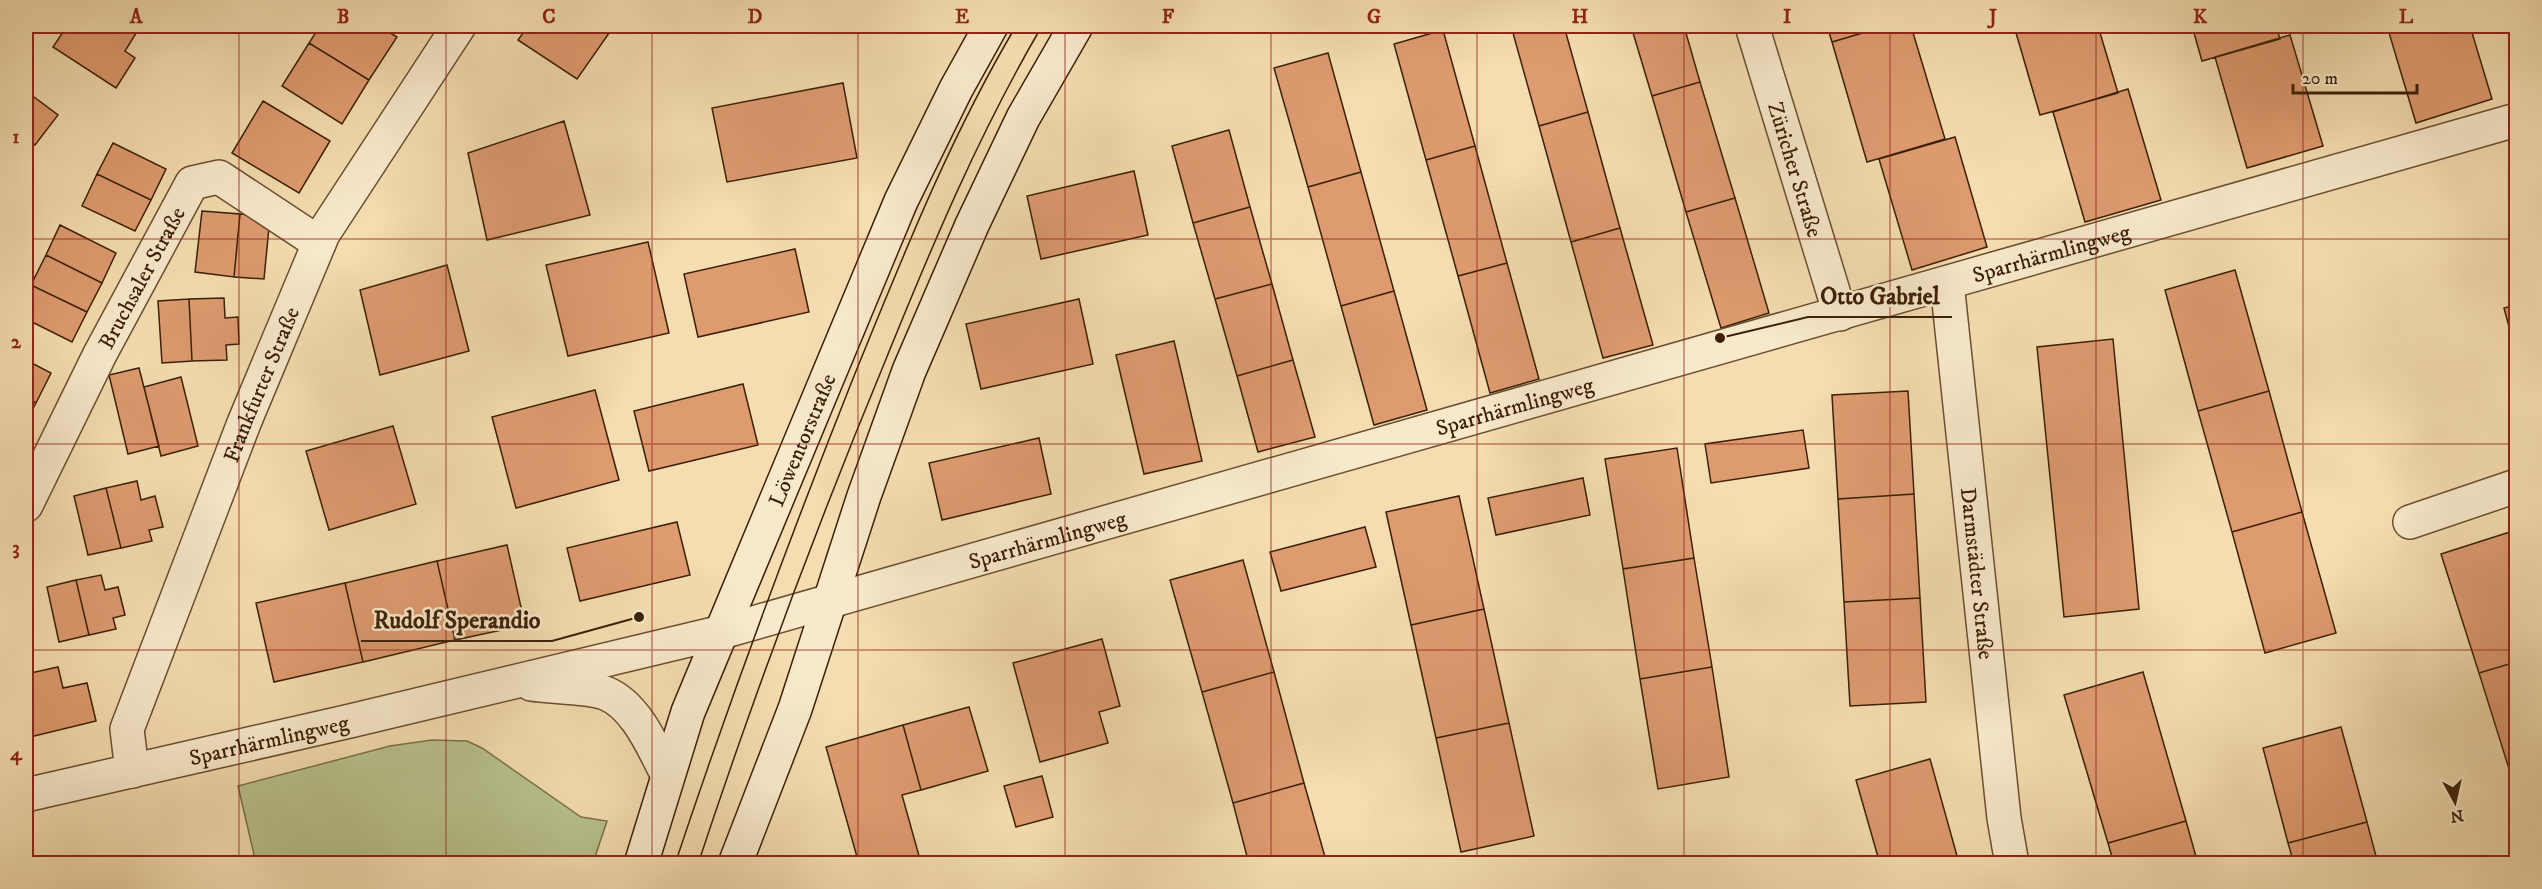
<svg xmlns="http://www.w3.org/2000/svg" width="2542" height="889" font-family="'IM FELL DW Pica',serif">
	<style>
		.green { fill: #b8c28e; stroke: #7a714a; stroke-width: 1.5 }
		.building { fill: #de9b70; stroke: #3c2006; stroke-width: 1.5 }
		.lines { fill: none; stroke-linecap: round; stroke-linejoin: round }
		.minor-casing { stroke: #6a4f30; stroke-width: 36 }
		.secondary-casing { stroke: #3c2006; stroke-width: 36 }
		.minor { stroke: #f8e9cc; stroke-width: 33 }
		.secondary { stroke: #f8e9cc; stroke-width: 33 }
		.tram { stroke: #3c2006; stroke-width: 1.5 }
		.grid { fill: none; stroke: #8f2418; stroke-width: 1.5; stroke-opacity: 0.55 }
		.labels { text-anchor: middle; stroke-width: 5; stroke-linejoin: round; paint-order: stroke }
		.street-label { font-size: 22px; fill: #3c2006; stroke: #f8e9cc }
		.leader { fill: none; stroke: #3c2006; stroke-width: 2 }
		.callout-dot { fill: #3c2006; stroke: #f8e9cc; stroke-width: 2 }
		.callout-label { font-size: 24px; text-anchor: middle; font-weight: bold; fill: #3c2006; stroke: #f8e9cc; stroke-width: 5; stroke-linejoin: round; paint-order: stroke }
		.neatline { fill: none; stroke: #8f2418; stroke-width: 2 }
		.grid-label { font-size: 20px; text-anchor: middle; font-weight: bold; fill: #8f2418 }
	</style>
	<rect width="100%" height="100%" fill="#f4ddb0"/>
	<filter id="stains"><feTurbulence type="fractalNoise" baseFrequency=".00333" numOctaves="4"/><feColorMatrix values="0 0 0 0 .2 0 0 0 0 .09 0 0 0 0 .02 0 0 0 .5 -.17"/></filter>
	<radialGradient id="worn" r=".72"><stop offset=".6" stop-color="#630" stop-opacity="0"/><stop offset="1" stop-color="#630" stop-opacity=".3"/></radialGradient>
	<!-- green -->
	<path class="green" d="M432,740L467,741L482,748L581,817L607,821L593,863H256L238,786L390,746Z"/>
	<!-- building -->
	<path class="building" d="M67,26H131L138,30L125,51L135,58L116,88L53,47Z
		M219,26H237L232,33Z
		M320,26H379L397,37L369,80L309,43Z
		M528,26H614L577,79L518,40Z
		M1511,26H1564L1588,112L1539,126Z
		M1631,26H1684L1700,82L1652,96Z
		M1827,26H1886L1832,42Z
		M1886,26H1911L1945,139L1867,162L1832,42Z
		M2014,26H2098L2118,93L2040,115Z
		M2192,26H2276L2280,39L2202,61Z
		M2387,26H2470L2492,99L2416,123Z
		M1443,30L1475,146L1426,160L1394,44Z
		M2290,35L2323,146L2247,168L2215,57Z
		M309,43L369,80L342,124L282,86Z
		M1328,53L1361,172L1308,187L1274,68Z
		M1700,82L1735,198L1686,212L1652,96Z
		M843,83L857,158L727,182L712,108Z
		M2128,89L2161,200L2085,222L2053,112Z
		M26,91L58,115L35,145L26,138Z
		M263,101L330,141L299,193L232,153Z
		M1588,112L1620,228L1571,242L1539,126Z
		M564,121L590,215L487,240L468,153Z
		M1229,130L1250,207L1193,223L1172,146Z
		M1955,137L1987,247L1912,270L1879,159Z
		M113,143L166,169L151,200L97,174Z
		M1475,146L1507,263L1458,276L1426,160Z
		M1134,171L1148,235L1041,259L1027,196Z
		M1361,172L1394,291L1341,306L1308,187Z
		M97,174L151,200L135,231L82,206Z
		M1735,198L1769,313L1721,328L1686,212Z
		M1250,207L1272,284L1215,299L1193,223Z
		M202,211L240,214L234,277L195,272Z
		M240,214L270,217L264,279L234,277Z
		M60,225L116,253L102,283L46,255Z
		M1620,228L1653,345L1603,358L1571,242Z
		M648,242L669,333L568,356L546,265Z
		M795,249L809,312L698,337L684,274Z
		M46,255L102,283L87,312L31,285Z
		M1507,263L1539,379L1490,393L1458,276Z
		M447,265L469,351L380,375L360,290Z
		M2235,270L2269,391L2198,411L2165,290Z
		M1272,284L1293,360L1237,376L1215,299Z
		M31,285L87,312L72,342L26,319V296Z
		M1394,291L1427,410L1374,425L1341,306Z
		M224,298L225,318L238,317L239,344L226,345L227,360L192,361L189,299Z
		M189,299L192,361L162,363L158,301Z
		M1079,299L1093,364L981,389L966,324Z
		M2516,305V353L2504,308Z
		M2113,339L2139,609L2064,617L2037,347Z
		M1174,341L1202,461L1144,474L1116,355Z
		M26,360L51,373L36,403L26,397Z
		M1293,360L1315,437L1258,452L1237,376Z
		M2516,361V383L2511,363Z
		M139,368L159,446L128,454L109,375Z
		M181,377L198,446L161,456L144,387Z
		M743,384L758,445L649,471L634,411Z
		M595,390L619,480L516,508L492,417Z
		M1908,391L1914,494L1838,499L1832,395Z
		M2269,391L2302,512L2232,532L2198,411Z
		M26,397L36,403L26,421Z
		M393,426L416,504L329,530L306,451Z
		M1803,430L1809,468L1711,483L1705,444Z
		M1039,438L1051,494L942,520L929,463Z
		M1677,448L1694,558L1623,569L1605,459Z
		M1583,478L1590,515L1496,535L1488,498Z
		M137,481L141,500L155,496L163,527L149,530L152,541L121,548L106,488Z
		M106,488L121,548L88,555L74,496Z
		M1914,494L1920,598L1844,602L1838,499Z
		M1459,496L1484,609L1411,625L1386,512Z
		M2302,512L2336,633L2265,653L2232,532Z
		M677,522L690,575L580,601L567,548Z
		M1365,527L1376,567L1281,591L1270,552Z
		M2513,531L2516,543V662L2479,673L2441,554Z
		M507,545L525,625L455,640L437,561Z
		M1694,558L1712,667L1640,679L1623,569Z
		M1243,560L1274,672L1202,692L1170,580Z
		M437,561L455,640L363,662L345,583Z
		M101,575L105,590L118,587L125,615L113,618L116,629L89,635L76,580Z
		M76,580L89,635L59,642L47,587Z
		M345,583L363,662L274,682L256,603Z
		M1920,598L1926,702L1850,706L1844,602Z
		M1484,609L1509,723L1436,738L1411,625Z
		M1102,639L1120,706L1099,712L1108,743L1040,762L1013,663Z
		M2516,662V791L2479,673Z
		M58,667L63,688L87,683L96,721L26,738V674Z
		M1712,667L1729,777L1658,789L1640,679Z
		M1274,672L1304,783L1233,803L1202,692Z
		M2143,672L2186,821L2108,843L2064,695Z
		M969,707L988,771L921,790L903,725Z
		M1509,723L1534,836L1461,852L1436,738Z
		M903,725L921,790L902,795L921,863L859,864L826,747Z
		M2341,727L2367,822L2288,843L2263,748Z
		M1930,759L1959,863L1880,864L1856,780Z
		M1042,776L1053,817L1016,827L1004,786Z
		M1304,783L1327,864H1249L1233,803Z
		M2186,821L2198,864H2114L2108,843Z
		M2367,822L2378,864H2294L2288,843Z"/>
	<g class="lines">
		<!-- minor casing -->
		<g class="minor-casing">
			<g id="minor">
				<path id="s1" d="M1752,26L1840,314"/>
				<path id="s2" d="M1947,283L2004,818L2012,864"/>
				<path id="s3" d="M26,505L100,354L192,183L219,177L319,243"/>
				<path d="M2410,522L2516,486"/>
				<path d="M531,684C550,687 589,687 605,693C636,705 653,747 667,774"/>
				<path id="s4" d="M132,771L127,729L244,423L323,234L459,26"/>
				<path id="s5" d="M26,795L350,721L722,632L2516,120"/>
			</g>
		</g>
		<!-- secondary casing -->
		<g class="secondary-casing">
			<g id="secondary">
				<path id="s6" d="M641,864L688,712L901,201L956,89L991,26"/>
				<path d="M735,864L795,709L864,496L909,371L972,225L1023,118L1076,26"/>
			</g>
		</g>
		<!-- minor -->
		<use href="#minor" class="minor"/>
		<!-- secondary -->
		<use href="#secondary" class="secondary"/>
		<!-- tram -->
		<path class="tram" d="M675,864C730,699 790,537 854,376C903,256 950,137 1016,26
			M698,864C754,695 816,528 884,364C931,248 979,133 1042,26"/>
	</g>
	<!-- grid -->
	<path class="grid" d="M239,26V864M446,26V864M652,26V864M858,26V864M1065,26V864M1271,26V864M1477,26V864M1684,26V864M1890,26V864M2096,26V864M2303,26V864M26,239H2516M26,444H2516M26,650H2516"/>
	<g class="labels">
		<!-- street labels -->
		<g class="street-label">
			<text dy="8" stroke="none"><textPath href="#s1" startOffset="150">Züricher Straße</textPath></text>
			<text dy="8" stroke="none"><textPath href="#s5" startOffset="2097">Sparrhärmlingweg</textPath></text>
			<text dy="8" stroke="none"><textPath href="#s3" startOffset="255">Bruchsaler Straße</textPath></text>
			<text dy="8" stroke="none"><textPath href="#s4" startOffset="412">Frankfurter Straße</textPath></text>
			<text dy="8" stroke="none"><textPath href="#s5" startOffset="1539">Sparrhärmlingweg</textPath></text>
			<text dy="8" stroke="none"><textPath href="#s6" startOffset="454">Löwentorstraße</textPath></text>
			<text dy="8" stroke="none"><textPath href="#s5" startOffset="1053">Sparrhärmlingweg</textPath></text>
			<text dy="8" stroke="none"><textPath href="#s2" startOffset="292">Darmstädter Straße</textPath></text>
			<text dy="8" stroke="none"><textPath href="#s5" startOffset="249">Sparrhärmlingweg</textPath></text>
		</g>
	</g>
	<!-- callouts -->
	<path class="leader" d="M1720 338L1808 317H1952M639 617L552 641H361"/>
	<g class="callout-dot">
		<circle cx="1720" cy="338" r="6"/>
		<circle cx="639" cy="617" r="6"/>
	</g>
	<g class="callout-label">
		<text x="1880" y="304">Otto Gabriel</text>
		<text x="457" y="628">Rudolf Sperandio</text>
	</g>
	<!-- margin -->
	<rect width="2542" height="889" fill="none" stroke="#f4ddb0" stroke-width="66"/>
	<!-- north arrow -->
	<g transform="translate(2455 802) rotate(172)" stroke="#f8e9cc" stroke-width="4.5" paint-order="stroke">
	<path d="M0-4.5L10 22L0 15L-10 22Z" fill="#3c2006"/>
	<text y="-9" font-size="16" font-weight="bold" text-anchor="middle" fill="#3c2006">N</text>
	</g>
	<!-- scale -->
	<path d="M2293 84v9h124v-9" fill="none" stroke="#3c2006" stroke-width="3"/>
	<text x="2302" y="84" font-size="18" fill="#3c2006" stroke="#f8e9cc" stroke-width="4.5" paint-order="stroke">20 m</text>
	<rect x="33" y="33" width="2476" height="823" class="neatline"/>
	<g class="grid-label">
		<text x="136" y="23">A</text>
		<text x="343" y="23">B</text>
		<text x="549" y="23">C</text>
		<text x="755" y="23">D</text>
		<text x="962" y="23">E</text>
		<text x="1168" y="23">F</text>
		<text x="1374" y="23">G</text>
		<text x="1580" y="23">H</text>
		<text x="1787" y="23">I</text>
		<text x="1993" y="23">J</text>
		<text x="2200" y="23">K</text>
		<text x="2406" y="23">L</text>
		<text x="16" y="143">1</text>
		<text x="16" y="348">2</text>
		<text x="16" y="554">3</text>
		<text x="16" y="760">4</text>
	</g>
	<rect width="100%" height="100%" filter="url(#stains)"/>
	<rect width="100%" height="100%" fill="url(#worn)"/>
</svg>
